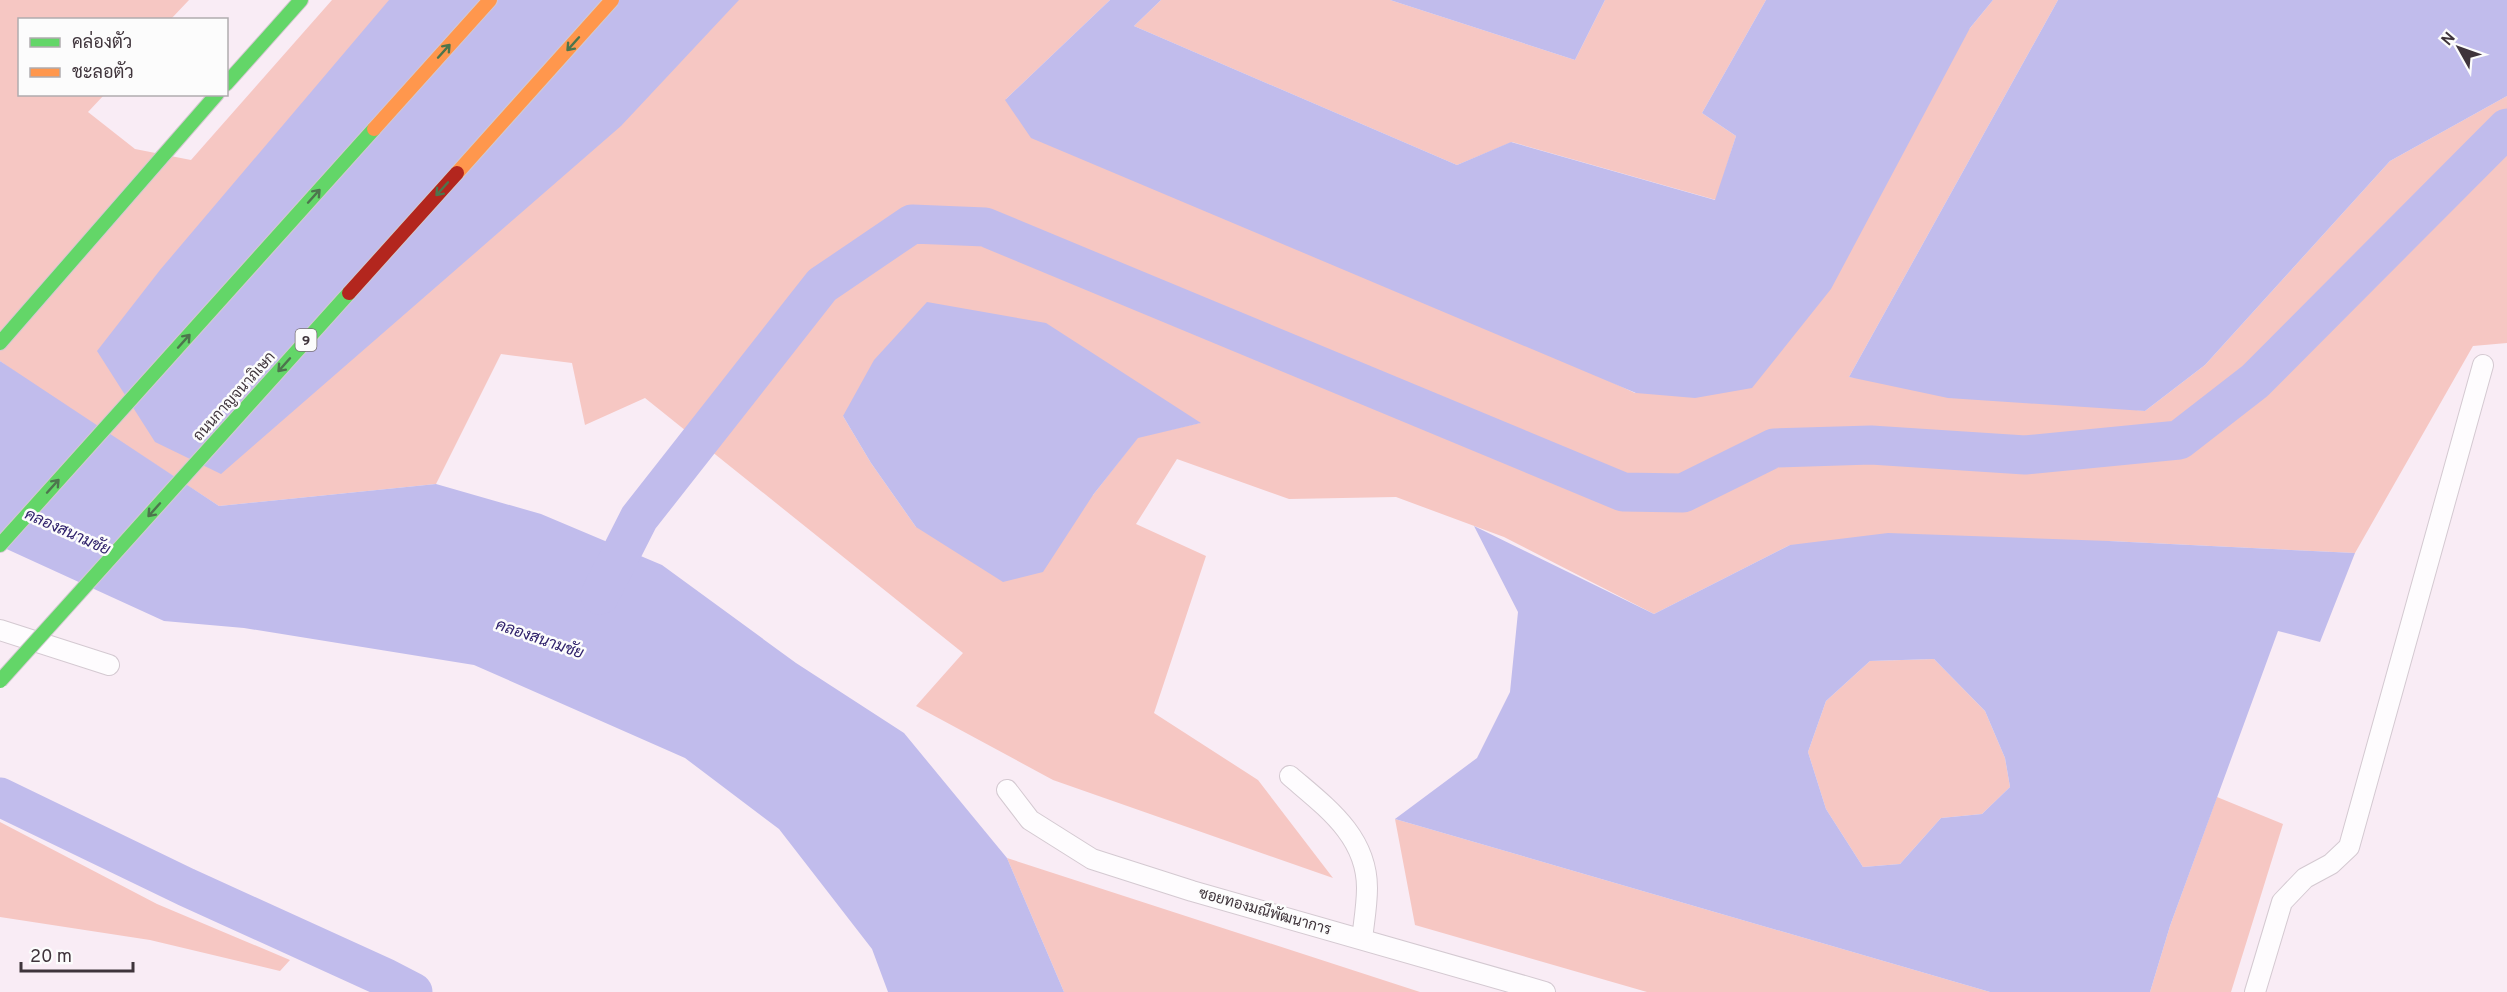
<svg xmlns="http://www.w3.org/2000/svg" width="2507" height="992" font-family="Overpass,Sarabun,sans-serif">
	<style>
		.green { fill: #f6c7c3; fill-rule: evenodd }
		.water { fill: #c1bcec; fill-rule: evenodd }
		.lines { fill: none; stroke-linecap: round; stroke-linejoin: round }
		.canal { stroke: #c1bcec; stroke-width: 39 }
		.lane-casing { stroke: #d4c9d1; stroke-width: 22 }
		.fast-casing { stroke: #d4c9d1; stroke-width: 16 }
		.slow-casing { stroke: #d4c9d1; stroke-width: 16 }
		.lane { stroke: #fefcfe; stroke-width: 20 }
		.fast { stroke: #63d668; stroke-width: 14 }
		.slow { stroke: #ff974d; stroke-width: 14 }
		.fast-bridge-casing { stroke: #d2cbd0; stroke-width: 16; stroke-linecap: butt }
		.slow-bridge-casing { stroke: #d2cbd0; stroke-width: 16; stroke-linecap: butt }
		.jam-bridge-casing { stroke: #d2cbd0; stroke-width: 16; stroke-linecap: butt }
		.fast-bridge { stroke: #63d668; stroke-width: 14 }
		.slow-bridge { stroke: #ff974d; stroke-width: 14 }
		.jam-bridge { stroke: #b3261e; stroke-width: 14 }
		.oneway { stroke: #4d754d }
		.labels { text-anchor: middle; stroke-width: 5; stroke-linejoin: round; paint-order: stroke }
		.shield { fill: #fcfcfc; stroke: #787075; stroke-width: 1.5 }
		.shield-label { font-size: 14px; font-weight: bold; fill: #3f343b }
		.street-label { font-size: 15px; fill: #3f343b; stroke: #fcfcfc }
		.water-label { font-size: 16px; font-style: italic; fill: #30226c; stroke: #fcfcfc }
	</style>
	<rect width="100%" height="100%" fill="#f9ecf5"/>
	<!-- green -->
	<path class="green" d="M0,0H189L171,19L20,20V94L104,95L88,112L135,149L191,160L332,0H1110L1006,99L1635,393L1970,28L1993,0H2058L1849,377L2145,411L2205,365L2390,161L2507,96V343L2473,346L2355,553L2109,541L1790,545L1654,614L1504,537L1396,497L1289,499L1177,459L1136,524L1206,556L1154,713L1258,780L1333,878L1053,780L916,706L963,653L645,398L585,425L572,363L501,354L436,484L219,506L29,382L0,361ZM843,416L1200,423L1138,437L1093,495L916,527L871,463Z
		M1161,0H1390L1575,60L1605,0H1766L1702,113L1736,136L1716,200L1512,142L1457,165L1134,26Z
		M1934,659L1985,711L2005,758L2010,787L1982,814L1941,818L1900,864L1863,867L1826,809L1808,752L1826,701L1870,661Z
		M2217,797L2283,824L2231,992H2150L2170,926Z
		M1395,819L1990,992H1647L1415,925Z
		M0,822L157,904L290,960L280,971L150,940L0,917Z
		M1007,858L1420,992H1064Z"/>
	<!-- water -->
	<path class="water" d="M389,0H739L621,126L221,474L155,442L97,351L160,270Z
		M1110,0H1161L1134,26L1457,165L1511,142L1715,200L1736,136L1702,113L1766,0H1993L1970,28L1831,289L1752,388L1695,398L1636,393L1031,138L1005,100Z
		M1390,0H1605L1575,60Z
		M2058,0H2507V96L2390,161L2205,365L2145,411L1948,398L1849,377Z
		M927,302L1046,323L1201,423L1138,438L1093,495L1043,572L1003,582L916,527L871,463L843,416L874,360Z
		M0,361L219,506L436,484L541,514L662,565L796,663L904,733L1007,858L1064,992H888L872,949L779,829L685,758L474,665L244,628L164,621L0,546Z
		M1474,526L1654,614L1790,545L1888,533L2109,541L2355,553L2320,642L2278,631L2170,926L2150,992H1990L1395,819L1477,758L1510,692L1518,612ZM1934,659L1985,711L2005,758L2010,787L1982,814L1941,818L1900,864L1863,867L1826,809L1808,752L1826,701L1870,661Z"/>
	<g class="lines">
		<!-- canal -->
		<path class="canal" d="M600,595L639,518L822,285L912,224L985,227L1623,492L1683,493L1774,448L1871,445L2025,455L2179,440L2255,381L2507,128
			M0,797L186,887L386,978L413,992"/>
		<!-- lane casing -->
		<g class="lane-casing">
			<path id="lane" d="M0,630L109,665
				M1290,776C1326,807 1367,836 1367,888C1367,905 1364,922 1362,939
				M1007,790L1030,820L1092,859L1192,891L1545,992
				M2255,992L2282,902L2305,878L2331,864L2349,847L2483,365"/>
		</g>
		<!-- fast casing -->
		<g class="fast-casing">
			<path id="fast" d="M226,84L301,0
				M0,343L217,94
				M0,545L374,129"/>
		</g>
		<!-- slow casing -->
		<g class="slow-casing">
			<path id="slow" d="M374,129L490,0"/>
		</g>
		<!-- lane -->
		<use href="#lane" class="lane"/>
		<!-- fast -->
		<use href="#fast" class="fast"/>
		<!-- slow -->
		<use href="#slow" class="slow"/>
		<!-- fast-bridge casing -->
		<g class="fast-bridge-casing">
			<path id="fast-bridge" d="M0,681L349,293"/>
		</g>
		<!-- slow-bridge casing -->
		<g class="slow-bridge-casing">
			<path id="slow-bridge" d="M457,173L612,0"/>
		</g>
		<!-- jam-bridge casing -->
		<g class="jam-bridge-casing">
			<path id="jam-bridge" d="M349,293L457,173"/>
		</g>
		<!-- fast-bridge -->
		<use href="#fast-bridge" class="fast-bridge"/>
		<!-- slow-bridge -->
		<use href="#slow-bridge" class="slow-bridge"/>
		<!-- jam-bridge -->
		<use href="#jam-bridge" class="jam-bridge"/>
	</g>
	<!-- one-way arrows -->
	<defs><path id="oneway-shaft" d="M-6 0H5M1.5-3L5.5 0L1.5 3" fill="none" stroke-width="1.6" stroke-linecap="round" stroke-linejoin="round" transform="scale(1.5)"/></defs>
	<g class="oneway">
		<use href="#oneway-shaft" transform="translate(573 44) rotate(132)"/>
		<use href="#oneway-shaft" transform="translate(444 51) rotate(-48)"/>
		<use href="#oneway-shaft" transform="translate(442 189) rotate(132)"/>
		<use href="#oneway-shaft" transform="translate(314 196) rotate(-48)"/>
		<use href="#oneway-shaft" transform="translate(184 341) rotate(-48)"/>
		<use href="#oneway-shaft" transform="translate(284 365) rotate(132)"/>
		<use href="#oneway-shaft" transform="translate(53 486) rotate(-48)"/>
		<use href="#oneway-shaft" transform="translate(154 510) rotate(132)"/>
	</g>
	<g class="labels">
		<!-- shield labels -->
		<rect class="shield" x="295.5" y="329" width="21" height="22" rx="4.5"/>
		<g class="shield-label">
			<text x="306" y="345">9</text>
		</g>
		<!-- street labels -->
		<g class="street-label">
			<text transform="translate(234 396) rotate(-48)" y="5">ถนนกาญจนาภิเษก</text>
			<text transform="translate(1265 911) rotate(16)" y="5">ซอยทองมณีพัฒนาการ</text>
		</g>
		<!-- water labels -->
		<g class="water-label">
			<text transform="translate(68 531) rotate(24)" y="6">คลองสนามชัย</text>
			<text transform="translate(540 638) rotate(19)" y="6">คลองสนามชัย</text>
		</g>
	</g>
	<!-- legend -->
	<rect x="18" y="18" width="210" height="78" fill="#fcfcfc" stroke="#b0acaf" stroke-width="1.5"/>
	<rect x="30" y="38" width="30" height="9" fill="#63d668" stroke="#b0acaf" stroke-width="1.5"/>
	<text x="72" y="48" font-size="18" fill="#3f343b">คล่องตัว</text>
	<rect x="30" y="68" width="30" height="9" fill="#ff974d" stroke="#b0acaf" stroke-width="1.5"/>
	<text x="72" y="78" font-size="18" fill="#3f343b">ชะลอตัว</text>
	<!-- north arrow -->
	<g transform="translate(2459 48) rotate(310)" stroke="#fcfcfc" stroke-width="4.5" paint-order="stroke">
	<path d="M0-4.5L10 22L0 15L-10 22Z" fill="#3f343b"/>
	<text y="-9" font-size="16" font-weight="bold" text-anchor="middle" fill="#3f343b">N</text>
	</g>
	<!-- scale -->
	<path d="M21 962v9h112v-9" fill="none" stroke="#3f343b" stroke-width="3"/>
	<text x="30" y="962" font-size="18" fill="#3f343b" stroke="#fcfcfc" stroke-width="4.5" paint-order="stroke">20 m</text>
</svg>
